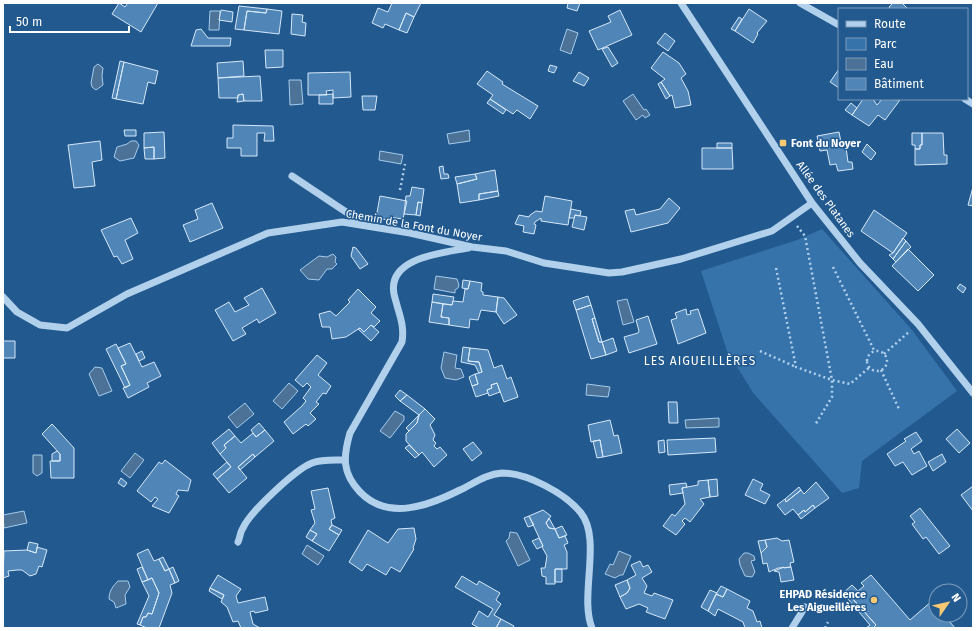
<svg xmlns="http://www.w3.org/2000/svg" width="976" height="631" font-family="'Fira Sans',sans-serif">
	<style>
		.green { fill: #3673ab }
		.water { fill: #4d7298; stroke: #a5cced }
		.building { fill: #4f85b7; stroke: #d6e8f9 }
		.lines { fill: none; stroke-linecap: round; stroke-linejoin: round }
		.path { stroke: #b1d0ec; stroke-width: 2.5; stroke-dasharray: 2 3; stroke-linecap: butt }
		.minor { stroke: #b1d0ec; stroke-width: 7 }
		.poi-dot { fill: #f8c873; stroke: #22598e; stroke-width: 1.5 }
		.labels { text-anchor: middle; stroke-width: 3; stroke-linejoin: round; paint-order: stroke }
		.poi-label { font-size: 11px; font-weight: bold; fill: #fff; stroke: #22598e; text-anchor: start }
		.street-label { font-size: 11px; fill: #fff; stroke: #22598e }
		.neighbourhood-label { font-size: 12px; letter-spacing: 1px; fill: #fff; stroke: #22598e }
	</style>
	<rect width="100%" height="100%" fill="#22598e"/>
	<!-- green -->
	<path class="green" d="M822,229L912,330L957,391L862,461L859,488L842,493L754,394L727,351L701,271L797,240Z"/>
	<!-- water -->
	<path class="water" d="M210,11H220L219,30H209Z
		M567,29L578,33L571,54L560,50Z
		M98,64L103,68L102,76L103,85L96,90L92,87L91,83L94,67Z
		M289,80H301L303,104L290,105Z
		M633,94L644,110L646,109L650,115L645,118L643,115L636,120L623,101Z
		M469,130L470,141L449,144L447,134Z
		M131,141H136L139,145L134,158L120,161L114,157L117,147L127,144Z
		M380,151L403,155L401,164L379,160Z
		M333,254L336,257L335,262L337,264L332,269H327L319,280L308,279L300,270L319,256L327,257Z
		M436,276L457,279L459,285L458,288L455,290V293L434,289Z
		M627,299L634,322L623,325L617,301Z
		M444,352L457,355L455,368L461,369L464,377L456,380L445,378L441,368Z
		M95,367L102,368L112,391L99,396L89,374Z
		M289,383L298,391L282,409L273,401Z
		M587,384L610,387L608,397L586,395Z
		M245,403L254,414L237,428L228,417Z
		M395,411L404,416V420L390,438L380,431Z
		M719,418V427L686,428L685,420Z
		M135,453L144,460L130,478L121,471Z
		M33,455H42V473L37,476L33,473Z
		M24,511L27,523L4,528L3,515Z
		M510,532L517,533L530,560L518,566L506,541L509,538Z
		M307,545L324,556L318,565L302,554Z
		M619,551L631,556L623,575H620L615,578L605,574L610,564L613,565Z
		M744,553H748L754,556L755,560L751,561L755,572L752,577L745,576L740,565L739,559Z
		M118,581H128L130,587L125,595L126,604L116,608L114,602L109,599C109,591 113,586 118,581Z"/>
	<!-- building -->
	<path class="building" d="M119,3L125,7L128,3H158L141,32L112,14Z
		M392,3H421L414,17L406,13L399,30L385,24L383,28L372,23L378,8L388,12Z
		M568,3H580L577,11L567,8Z
		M893,3H902L908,9H890L889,7Z
		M239,6L267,9L266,13L247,11L244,30L235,29Z
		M267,9L282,11L279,34L244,30L247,11L266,13Z
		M749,9L767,21L757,33L758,34L753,43L735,31Z
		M221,10L233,12L232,22L219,20Z
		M620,10L632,35L598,50L589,31L611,22L608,16Z
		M406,13L414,17L407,33L399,30Z
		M292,14L303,15L302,22L306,23L305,36L291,34Z
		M739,17L742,19L735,31L731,29Z
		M201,29L208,38H231L230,46H191L196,30Z
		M665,33L675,41L668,51L657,43Z
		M608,47L618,63L612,67L602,49Z
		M265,50H283V67L266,68Z
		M663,52L679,63L686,74L681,78L688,91L691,105L675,108L672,95L670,96L661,82L665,79L651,68Z
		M120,61L124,62L116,99L112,98Z
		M243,61L244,76L218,78L217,63Z
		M124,62L158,71L155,84L148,82L143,104L116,99Z
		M550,65L557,67L554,73L548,71Z
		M839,69V88L830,82Z
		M487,71L503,82L502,84L538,106L530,119L517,110L513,114L490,99L493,95L477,84Z
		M350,72L351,97L333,98V90L326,91L327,95H308V73Z
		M579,72L589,78L584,86L573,81Z
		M260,76L262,101H244L243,94L238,95V98H219L218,78Z
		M661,82L670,96L666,99L658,84Z
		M243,94L244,101L237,102L238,95Z
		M333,94V104H319V95Z
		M362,96H377L375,110H363Z
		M490,99L506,110L503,114L487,103Z
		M863,99H873L877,105L882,99L900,100L885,120L878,115L869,126L852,115Z
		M851,103L857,108L852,115L845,110Z
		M233,125L273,126L274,141H264L265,133H257V156H241V148H227V138H233Z
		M124,130H136V136H125Z
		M164,132L165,158L154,159V147L144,148V133Z
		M839,132L842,147H846L848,162H852L853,169L838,171L836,164L830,165L827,150L820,151L817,136Z
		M912,133H922V145H920V149H915V145H912Z
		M922,133H943L944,155H947V164L915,165V149H920V145H922Z
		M100,141L102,160L92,162L95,186L74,188L68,145Z
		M717,143H732V148H717Z
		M867,144L876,153L871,160L862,152Z
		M154,147V159H145L144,148Z
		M702,148H732L733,169H702Z
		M443,166L444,174H448L449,178L441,179L439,167Z
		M495,170L498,191L479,194V200L460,203L457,184L477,179L475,174Z
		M475,174L477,179L457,184L455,177Z
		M412,187L424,189L422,203L418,202L416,215L404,214L406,196H410Z
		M973,187V206L968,205Z
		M498,191L499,196L479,200V194Z
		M380,196L407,201L403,219L389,217L388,220L376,218Z
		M545,196L572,201L568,225L541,221V218L535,222L534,224L536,225L534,234L523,232L524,226L515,224L519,215L529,217L530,215L536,211L542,212Z
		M669,198L680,208L668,223L631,232L625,211L634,209L636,215L660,209Z
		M418,202L422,203L420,216L416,215Z
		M212,203L223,228L190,242L183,225L198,219L195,210Z
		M571,209L581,211L580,216L575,215L574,218H569Z
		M874,210L907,233L893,253L861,231Z
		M575,215L587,217L584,230L572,227Z
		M131,218L138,233L125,240L133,259L122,264L117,256L114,257L101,230Z
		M903,238L906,241L893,259L889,255L893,253Z
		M906,241L911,247L896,262L893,259Z
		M353,247L356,248L368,264L360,269L351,256Z
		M908,249L934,275L918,291L892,266Z
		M463,280L470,281L468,289L462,288Z
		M470,281L482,283L481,291L483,292V295L498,297L496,312L481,310L478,320L470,319L469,328L449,325V318L441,317L443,304L452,305L453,301L463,302L465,289H468Z
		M960,284L966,288L963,293L957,288Z
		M262,288L276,313L259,323L257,319L242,328L246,334L233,341L215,310L229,302L235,312L249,305L244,298Z
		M358,289L376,307L371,313L380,321L374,327L371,325L364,332L360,328L346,337L332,339L330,327H322L319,314L330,311L336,316L350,302L348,300Z
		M433,294L454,297L452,305L432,302Z
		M588,296L591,305L576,310L573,301Z
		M498,297L504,298L517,315L504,324L496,312Z
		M432,302L443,304L441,317L449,318V325L429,322Z
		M591,305L595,318L592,319L599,342H602L606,355L591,359L576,310Z
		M686,309L687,315L691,314L690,311L698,309L706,333L678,344L671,320L677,318L675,313Z
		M648,316L657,344L629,353L624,337L638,333L639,331L636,320Z
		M595,318L602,342H599L592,319Z
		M371,325L379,332L371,341L358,329L360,328L364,332Z
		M613,338L617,351L606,355L602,342Z
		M3,341H15V358H3Z
		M130,343L142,367L154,362L161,376L147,383L149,387L128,398L123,388L130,385L121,366L126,364L118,348Z
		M116,344L126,364L121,366L130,385L125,388L106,349Z
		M463,347L470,348L468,361L479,362L482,372L479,373L475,365L461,362Z
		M470,348L488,350L494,368L502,365L507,379L511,377L518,397L504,402L497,383L491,385L492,388L487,390L488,393L476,397L472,386L478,384L475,374L482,372L479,362L468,361Z
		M142,351L145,358L139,361L136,354Z
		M317,355L327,363L318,375L331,386L326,394L323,393L316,402L319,404L310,413L316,419L308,426L306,424L293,434L284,422L302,406L306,401L303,398L311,387L307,383L303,387L295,380Z
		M475,374L478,384L472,386L469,377Z
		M497,383L500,392L489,396L487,390L492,388L491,385Z
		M400,390L407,395L400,401L395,396Z
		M407,395L425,409L419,415L400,401Z
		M668,402H677L678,423H669Z
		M425,409L435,419L430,425L435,435L433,440L436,443L434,446L437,449L440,447L447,455L434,467L422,452L419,455L406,441V434L417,423L419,415Z
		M419,415L417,423L409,431L406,428Z
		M610,420L614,436L618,435L622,453L603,457L600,440L591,442L588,425Z
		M259,423L265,430L256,437L251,430Z
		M52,424L74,448V478H51L50,461H60V454L42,434Z
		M229,429L235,436L224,445L226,448L220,454L212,443Z
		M957,429L970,443L959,453L946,439Z
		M265,430L274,441L255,457L253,454L238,467L247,478L229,493L217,479L231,467L220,454L226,448L224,445L235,436L241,443L253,433L256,437Z
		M916,432L922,441L911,449L914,454L919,451L927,466L912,475L903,462L895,466L887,454L906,441L904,439Z
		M715,438L716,452L668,455L667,440Z
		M600,440L603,457L597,458L593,441Z
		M664,440L665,452L659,453L658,441Z
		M473,442L482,453L472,461L463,449Z
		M409,445L419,455L415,458L405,448Z
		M57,451L60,454V461H52V454Z
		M253,454L255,457L240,470L238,467Z
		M942,454L946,462L933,471L928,462Z
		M165,460L191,480L188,491L178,490L176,494L179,496L169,513L152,506L158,499L155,497L151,502L137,491L159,462L162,464Z
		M227,462L231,467L217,479L213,474Z
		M121,478L127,483L124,487L118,483Z
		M717,479L718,496L710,497L708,480Z
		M753,479L763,484L760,490L770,495L765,504L745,495Z
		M708,480L710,497L700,499L704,504L690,522L685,518L682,521L685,524L676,535L663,526L672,514L675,516L685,504L682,488L698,485V481Z
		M816,482L829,498L815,508L813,505L805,512L804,510L798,515L793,509L785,515L777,505L785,499L786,502L801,490L804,494Z
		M686,483L687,487L682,488L683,493L670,495L669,485Z
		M973,486V511L961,495Z
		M799,487L801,490L786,502L785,499Z
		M328,488L335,518L331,520L332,525L329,529L339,535L329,551L312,541L317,534L310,530L315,523L311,510L315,509L311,491Z
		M813,505L815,508L801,519L798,515L804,510L805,512Z
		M920,508L950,546L939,554L926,537L923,539L912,524L915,522L910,516Z
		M543,510L551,516L546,523L549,528L555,529L559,538L565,536L568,543L564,545L567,552V569H555V584H546V577L542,576L541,568H545L547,556L542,547L543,546L529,516Z
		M529,516L534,525L528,527L524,518Z
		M549,518L555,529L549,528L546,523Z
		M332,525L342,530L339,535L329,529Z
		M562,526L567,535L559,538L555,529Z
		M414,528L416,539L413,548L414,549L400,572L391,567L386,575L367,564L362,571L349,562L368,530L388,543L398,529Z
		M310,530L317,534L312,541L306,537Z
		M539,538L543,546L537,549L532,541Z
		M777,538L782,541L789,540L794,562L790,563L791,567L778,568L769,572L767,563L763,564L761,553L767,547L765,540Z
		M765,540L767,547L761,553L758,541Z
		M29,542L38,544L36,553L27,550Z
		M37,547L47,550L42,567L39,566L36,574L30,576L22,570H17L8,571L9,576L3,578L4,551L27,550L36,553Z
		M148,549L154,561L159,559L165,571L169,569L175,583L170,585L172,593L159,628H147L140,625L143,617H146L148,613L152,614L159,593L152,578L148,580L137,554Z
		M163,557L169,569L165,571L159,559Z
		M640,561L643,567L648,565L652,572L642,578L647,586L644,593L652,596L654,593L673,600L665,619L646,612L648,608L639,604L626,609L620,597L627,593L630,588L627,580L636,575L631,565Z
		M142,567L148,580L142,582L137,569Z
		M173,567L179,581L175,583L169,569Z
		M784,567V568L791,567L794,580L781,582L779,572L774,571Z
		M555,569H562V582H555Z
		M218,575L241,589L236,596L238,603L265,597L268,610L255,613L254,611L250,612L253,624L260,628H241L238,621L233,622L227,607L221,602L224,595L210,588Z
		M871,575L910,620L932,601L936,606V615H944L955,628H873L876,625L851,597L848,599L843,593L852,585L858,591L864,586L861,583Z
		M462,576L477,585L479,581L500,593L496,600L501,604L494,615L501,619L496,628H479L472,624L479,611L488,617L493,609L455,587Z
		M152,578L159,593L152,614L148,613L146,617H143L140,625L137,624L149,596L142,582Z
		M627,580L630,588L627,593L620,597L615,585Z
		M721,586L727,589L723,597L716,594Z
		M210,588L224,595L222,599L209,591Z
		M727,589L750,601L747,608L753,611L757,622L760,621L762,628H745L743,622L718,609L715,616L708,611L716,594L723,597Z
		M710,590L717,593L708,611L701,607Z
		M851,597L876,625L873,628H866L870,625L848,599Z
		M501,619L514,626L513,628H496Z"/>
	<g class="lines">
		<!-- path -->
		<path class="path" d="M400,190L405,164
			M797,226L805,236L832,380V397L815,425
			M833,267L875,352
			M776,268L796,367L832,380L850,384L870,367
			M760,351L796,367
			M867 361a10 10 0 1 1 20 0a10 10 0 1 1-20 0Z
			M884,354L910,331
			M881,370L899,409
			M825,628L828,622"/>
		<!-- minor -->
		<path class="minor" d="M681,3L812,203L860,263L918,324L973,393
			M800,3L839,25
			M965,99L973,104
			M292,176L352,216L356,224
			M468,248C443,253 387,257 394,294C398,312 405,324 402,342L350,433C343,457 342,473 360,492C388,521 428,506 460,490C473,484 486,474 502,473C527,473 565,493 581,513C602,539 579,597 592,628
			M3,297L17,312L40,325L67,328L127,294L268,233L342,222L410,233L472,247L506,251L544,263L609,273L622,272L681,259L772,231L812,203
			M238,542C240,538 240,532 243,528C250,512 296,469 312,463C322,459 334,460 345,460
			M792,628L805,607"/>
	</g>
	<!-- markers -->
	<g class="poi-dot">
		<rect x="779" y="139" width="8" height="8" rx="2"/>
		<circle cx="874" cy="600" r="4"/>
	</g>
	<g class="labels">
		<!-- poi labels -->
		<g class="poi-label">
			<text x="791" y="147">Font du Noyer</text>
			<text x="866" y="598" text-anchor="end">EHPAD Résidence<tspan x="866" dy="13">Les Aigueillères</tspan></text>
		</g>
		<!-- street labels -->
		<g class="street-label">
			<text transform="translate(826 199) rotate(54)" y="4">Allée des Platanes</text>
			<text transform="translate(414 225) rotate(10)" y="4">Chemin de la Font du Noyer</text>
		</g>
		<!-- neighbourhood labels -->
		<g class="neighbourhood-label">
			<text x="700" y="365">LES AIGUEILLÈRES</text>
		</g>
	</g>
	<!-- border -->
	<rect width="976" height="631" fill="none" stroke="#ffffff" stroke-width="8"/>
	<!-- legend -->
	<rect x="838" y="8" width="130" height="92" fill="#22598e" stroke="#7a9bbb"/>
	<rect x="846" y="21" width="20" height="6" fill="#b1d0ec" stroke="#7a9bbb"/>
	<text x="874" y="28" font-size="12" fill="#ffffff">Route</text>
	<rect x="846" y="38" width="20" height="12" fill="#3673ab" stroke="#7a9bbb"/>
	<text x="874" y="48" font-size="12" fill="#ffffff">Parc</text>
	<rect x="846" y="58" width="20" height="12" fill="#4d7298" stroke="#7a9bbb"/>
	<text x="874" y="68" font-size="12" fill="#ffffff">Eau</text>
	<rect x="846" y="78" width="20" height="12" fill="#4f85b7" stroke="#7a9bbb"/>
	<text x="874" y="88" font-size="12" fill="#ffffff">Bâtiment</text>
	<!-- north arrow -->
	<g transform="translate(948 603) rotate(56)"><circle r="19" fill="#22598e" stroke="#7a9bbb"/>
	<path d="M0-3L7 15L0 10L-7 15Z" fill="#f8c873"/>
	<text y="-6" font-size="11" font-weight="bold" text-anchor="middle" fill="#ffffff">N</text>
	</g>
	<!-- scale -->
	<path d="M10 26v6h119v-6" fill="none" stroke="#ffffff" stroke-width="2"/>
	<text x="16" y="26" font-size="12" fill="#ffffff" stroke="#22598e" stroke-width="3" paint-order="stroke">50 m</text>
</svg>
